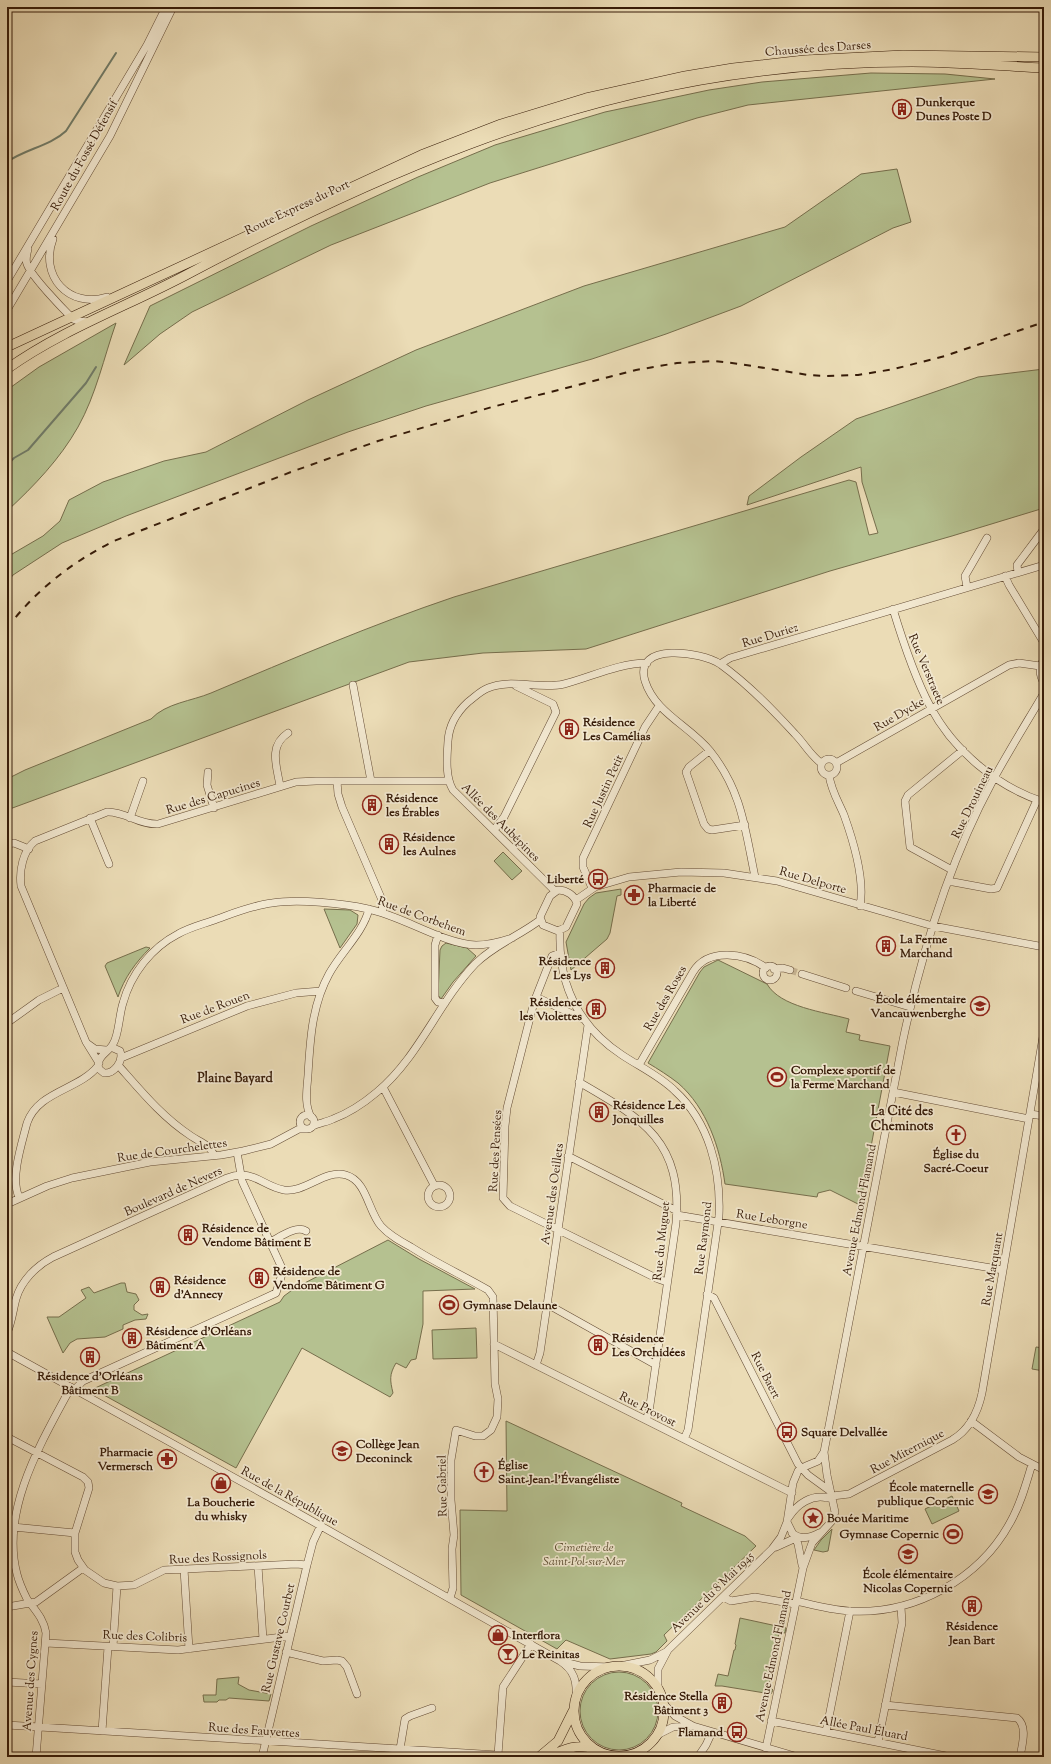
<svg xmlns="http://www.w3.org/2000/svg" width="1051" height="1764" font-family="'Sorts Mill Goudy',serif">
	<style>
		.green { fill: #b5c190; stroke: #766e4c }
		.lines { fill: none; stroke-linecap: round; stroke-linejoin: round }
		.stream { stroke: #717c69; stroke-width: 2 }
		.minor-tunnel { stroke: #c7b593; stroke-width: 7; stroke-dasharray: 7 3.5; stroke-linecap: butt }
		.minor-casing { stroke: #634b34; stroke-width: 8 }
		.major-casing { stroke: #361b08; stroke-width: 10 }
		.minor { stroke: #f2e8d0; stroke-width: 7 }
		.major { stroke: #ebdcb6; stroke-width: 9 }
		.rail { stroke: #361b08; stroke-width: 2; stroke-dasharray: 7 7; stroke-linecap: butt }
		.labels { text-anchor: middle; stroke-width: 3.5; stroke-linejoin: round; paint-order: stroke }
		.street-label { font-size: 12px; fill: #361b08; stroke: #f2e8d0 }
		.poi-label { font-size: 12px; font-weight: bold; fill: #361b08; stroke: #f2e8d0; text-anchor: start }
		.park-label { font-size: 12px; font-style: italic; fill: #5c4d31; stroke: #f2e8d0 }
		.neighbourhood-label { font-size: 13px; font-weight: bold; fill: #361b08; stroke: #f2e8d0 }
	</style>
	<rect width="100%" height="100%" fill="#ebdcb6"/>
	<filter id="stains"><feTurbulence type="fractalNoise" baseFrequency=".005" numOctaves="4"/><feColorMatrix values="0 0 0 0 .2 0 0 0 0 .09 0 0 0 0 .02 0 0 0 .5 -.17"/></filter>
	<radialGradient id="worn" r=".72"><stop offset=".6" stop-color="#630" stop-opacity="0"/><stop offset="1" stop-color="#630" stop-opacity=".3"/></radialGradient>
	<!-- green -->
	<path class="green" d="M871,73L945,74L995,79L748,105L697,118L490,183L331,245L192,312L160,334L124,365L150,306L311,226L418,177L495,145L605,112L709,90L762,82Z
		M897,169L911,222L893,228L741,306L666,334L592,359L426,406L348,432L126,516L62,543L13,575L7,583V557L43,536L60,521L69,500L103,482L164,461L206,452L308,400L416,350L584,286L785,227L861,174Z
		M116,323C104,357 96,395 78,427C60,459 34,486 7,511V390L39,367Z
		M1044,369V508L952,536L830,571L586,649L483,653L409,662L7,810V779L25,770L151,719C166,703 192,701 211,693C292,659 371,625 454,597L849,480L856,482L869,535L878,533L862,482L861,467L747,505L749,496L801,457L856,419L978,377Z
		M503,852L522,871L512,880L494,861Z
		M621,889V895L617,896L610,933L607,939L571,970L566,942L584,904L589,898L596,893Z
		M324,909L350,910L358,915L357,924L340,948Z
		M446,943L467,948L476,956L453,982L441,999L438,995L440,950L442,946Z
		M146,947L150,948C136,962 124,978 118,997L105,966L107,963Z
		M718,960L767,984C780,1007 824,1012 849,1019L846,1032L860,1035L859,1040L890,1046L860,1205L830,1190L818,1193L817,1197L725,1184C720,1148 707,1108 678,1083C669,1076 658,1069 648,1063L700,972L704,967Z
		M388,1240L419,1259L475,1289L423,1291V1324L416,1359L411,1360L406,1368L396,1363C389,1375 390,1380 393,1393L390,1397L302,1348L236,1468L93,1389L280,1302L284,1296L295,1288Z
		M121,1283H125L127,1292L136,1294L139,1300L134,1305V1310L142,1315L148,1314L146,1319L135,1320L123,1325V1329L105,1337L77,1339L70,1343L63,1353L47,1317H59L86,1298L81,1290L89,1287L94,1293Z
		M476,1328L477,1358L433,1359L432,1330Z
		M1036,1347L1044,1348V1371L1032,1369Z
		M506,1421L682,1503L681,1506L745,1536L756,1546L664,1635L667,1641L656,1652L651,1654L610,1659L566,1640L557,1649L461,1595L460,1510L507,1511Z
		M952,1496L959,1511L932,1524L925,1509Z
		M832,1529L828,1551L823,1552L814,1550L821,1540Z
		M740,1618L786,1628L785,1633L779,1632L769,1686L773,1690L771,1694L722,1686H715L718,1674L728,1676L734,1650H735L736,1645L735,1644Z
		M580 1711a39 39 0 1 1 78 0a39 39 0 1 1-78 0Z
		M239,1677L238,1684L249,1690L271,1694L269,1701L229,1698L226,1700H219L217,1702H204L203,1695H216L217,1679Z"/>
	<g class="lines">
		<!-- stream -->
		<path class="stream" d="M7,162C25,149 50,146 66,131L116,53
			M7,465L14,458L28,450L86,383L96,367"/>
		<!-- minor-tunnel -->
		<path class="minor-tunnel" d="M790,970L802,974"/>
		<!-- minor casing -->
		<g class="minor-casing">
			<path id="minor" d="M53,239C39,276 69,309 107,297
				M28,249C27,254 25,259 27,264C31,276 63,309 73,319L78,321L89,322
				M7,281L147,45L166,7
				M7,310L110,136L173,7
				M1018,572L1017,565L1044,529
				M1005,576L1009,585L1044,643
				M967,587L965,576L987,538
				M893,609C903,642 914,676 930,706C953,750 997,787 1044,802
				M1044,659C1039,667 1039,675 1044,683
				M720,664L730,658L1044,565
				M353,685L371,781
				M709,751L689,767L686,772L704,824L708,829L712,830L745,825
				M821 767a8 8 0 1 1 16 0a8 8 0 1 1-16 0Z
				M836,763L1009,665L1019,663L1040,666
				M208,772L207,785L214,808
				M829,775C831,790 838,801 844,815C853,840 865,879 860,906
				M337,781L338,794L342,807L382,900L383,913
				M280,786C277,767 268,746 288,733
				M90,818L109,864
				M130,818L143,781
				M494,830L504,817L556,712L553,704L516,686
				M7,844L14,843L29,849
				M952,870L910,847L905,801L908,795L963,750
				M755,877C745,829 742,791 710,751C690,726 655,713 645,681C633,641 702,652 720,664C748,684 772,709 795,734C804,743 810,755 821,763
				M948,881L991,889L997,888L1037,800
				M592,888L583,867V858L645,727L659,706
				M558,890C566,890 575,895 577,904L566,927L558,931L543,925L540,917L550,896Z
				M555,891L453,790C445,777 447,756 448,741C449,725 456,713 468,702C475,697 480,691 488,688C511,678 540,690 564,684C591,677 619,663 647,663
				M576,900L595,887L629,877L681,872L724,873L777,881L933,926L1044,947
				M560,931C558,984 578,1026 622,1055C640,1067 660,1076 675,1091C709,1122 721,1170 719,1216L688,1430L684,1439
				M438,935L435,945V998L438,1002L445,1003
				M560,953L552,956L534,1002L507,1108L505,1126L503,1198L510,1206L658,1279L667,1282
				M763 973a7 7 0 1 1 14 0a7 7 0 1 1-14 0Z
				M774,969L783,968L790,970
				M802,974L846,988
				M856,991L910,1007
				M536,997L583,1019
				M7,1023L39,1000L63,988
				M88,1044L95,1049L106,1050
				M111,1047L120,1051C124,1061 114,1074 104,1073L99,1069C95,1057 109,1052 113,1044C119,1035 119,1015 123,1003C131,974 151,948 178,934C190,927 204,924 217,919C234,913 254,905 272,903C297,899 343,903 368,909C403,916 443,944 476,945C488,945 500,942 512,938
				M121,1058L247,1006L296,993L321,991
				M99,1063L86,1042L21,886C19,870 23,851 35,841L107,812C124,811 139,825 158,824L296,782L316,781H449
				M118,1065C141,1091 162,1117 191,1136C200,1142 210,1145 214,1155
				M639,1065L693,972C708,947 746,953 766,968
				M579,1082C643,1119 683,1141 676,1223L649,1412L646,1420
				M383,1087L434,1185
				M893,1092L1029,1119
				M1030,1114L1044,1116
				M300 1122a7 7 0 1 1 14 0a7 7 0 1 1-14 0Z
				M311,1117C304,1104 307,1089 308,1075C310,1040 312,1005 329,974C341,952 363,933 369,909
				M313,1126C319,1123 327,1122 333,1119C349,1113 364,1103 377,1092C419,1057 438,1003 475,964C494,945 519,936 540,920
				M568,1156L677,1211
				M428 1196a11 11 0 1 1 22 0a11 11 0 1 1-22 0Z
				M19,1197C10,1178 22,1143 27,1123C38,1091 79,1090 98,1066
				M7,1204L47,1186L72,1178L150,1162L221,1155L243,1151L271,1144L299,1129H305
				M677,1215L1003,1270
				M270,1242C280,1237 296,1225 306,1231
				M707,1294L714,1298L798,1464L808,1475L830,1491
				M547,1304L656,1365
				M7,1333C12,1322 13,1310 16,1299C21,1281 36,1266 53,1257L227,1178C253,1168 262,1186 284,1190C305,1193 325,1169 346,1175C367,1181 368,1211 381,1226C389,1235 400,1241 411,1247C436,1263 462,1275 488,1290L493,1297L495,1384L498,1399L497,1417L491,1430L483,1436H475L456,1430L451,1460V1500L454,1535L452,1549L453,1588L450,1598
				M494,1344L792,1493
				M7,1352L289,1508L560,1661C574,1670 577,1681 576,1697
				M536,1365L540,1353L588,1025
				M75,1389L83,1381L276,1293L282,1274L281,1266L242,1181L237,1152
				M971,1421L1019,1457L1044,1470
				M7,1437L83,1477L88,1482L89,1488L75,1533V1552L78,1560L85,1570L104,1583L117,1586L134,1585L164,1570L296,1564L307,1565
				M824,1497L849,1494L952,1440C969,1430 978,1412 982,1393L1044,1031
				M789,1517C797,1504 812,1494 827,1498
				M13,1527L75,1533
				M792,1533C800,1540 810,1538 819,1533
				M776,1547L798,1537
				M802,1565L798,1544L787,1522L793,1483L798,1471L806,1466L818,1461L824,1452
				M258,1566L263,1639
				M184,1569L189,1649
				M723,1597L731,1601L755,1597L795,1604
				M796,1601C813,1605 831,1610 849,1611C915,1615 980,1579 1011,1521C1021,1503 1026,1484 1032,1464
				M7,1607L36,1602L83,1568
				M46,1643L178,1650L290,1636
				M113,1647L117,1586
				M286,1652L323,1661L337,1660L342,1661L347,1667L357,1694
				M564,1662L580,1666L611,1667
				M620,1666L650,1660L666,1652
				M7,1682L42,1684
				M658,1688V1669L668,1650L772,1549L781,1537L787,1522
				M664,1704L675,1716L693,1726L798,1757
				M885,1705L1017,1718C1028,1726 1022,1745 1020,1757
				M771,1721L951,1757
				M7,1725L498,1755L499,1757
				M102,1731L108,1647
				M826,1732L850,1611
				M657,1735L673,1727L689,1726
				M878,1742L902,1623L901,1607
				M766,1748L803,1568L812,1543L831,1522L835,1512L827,1475L824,1452L903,1040C922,951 949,862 992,782C1008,752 1027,722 1044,693
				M400,1749L405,1719L410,1716L432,1708
				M498,1755L503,1687L531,1644
				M36,1757L46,1633C44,1619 35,1610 27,1599C23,1591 19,1582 17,1574C0,1510 42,1441 71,1387
				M262,1757L307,1565L313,1542L321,1525
				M698,1757L706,1745L712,1732"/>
		</g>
		<!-- major casing -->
		<g class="major-casing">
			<path id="major" d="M7,347L421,155L501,124L586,98L685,76L733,68L804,60L903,55L1044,57
				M7,369C63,329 128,306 188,274C370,178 556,95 763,71C812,65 862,62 912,62C956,62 1000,66 1044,68
				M574 1711a45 45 0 1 1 90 0a45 45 0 1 1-90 0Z
				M539,1757L558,1741L573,1711
				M550,1757C565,1748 577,1744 594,1749"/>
		</g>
		<!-- minor -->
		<use href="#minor" class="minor"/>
		<!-- major -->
		<use href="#major" class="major"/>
		<!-- rail -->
		<path class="rail" d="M7,628C36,590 72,562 114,541L291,472L378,441L492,407L636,370L677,363L714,361L740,364L808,375L827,376L858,375L894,369L945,356L1044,322"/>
	</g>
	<!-- icons -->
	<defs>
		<g id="building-ring" transform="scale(1)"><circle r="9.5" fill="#f2e8d0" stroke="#8f2418" stroke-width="1.5"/><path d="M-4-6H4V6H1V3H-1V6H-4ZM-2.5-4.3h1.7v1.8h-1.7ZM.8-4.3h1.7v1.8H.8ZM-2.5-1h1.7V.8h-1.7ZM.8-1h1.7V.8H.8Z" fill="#8f2418"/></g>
		<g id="bus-ring" transform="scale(1)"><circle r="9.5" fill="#f2e8d0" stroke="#8f2418" stroke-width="1.5"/><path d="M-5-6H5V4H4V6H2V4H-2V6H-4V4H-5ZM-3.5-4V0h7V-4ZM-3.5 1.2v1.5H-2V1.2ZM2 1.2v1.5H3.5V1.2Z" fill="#8f2418"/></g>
		<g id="pharmacy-ring" transform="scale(1)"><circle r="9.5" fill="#f2e8d0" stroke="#8f2418" stroke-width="1.5"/><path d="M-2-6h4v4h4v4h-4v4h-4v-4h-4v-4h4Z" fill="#8f2418"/></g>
		<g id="school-ring" transform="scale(1)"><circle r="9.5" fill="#f2e8d0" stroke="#8f2418" stroke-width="1.5"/><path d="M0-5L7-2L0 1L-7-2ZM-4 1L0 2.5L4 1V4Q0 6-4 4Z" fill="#8f2418"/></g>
		<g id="stadium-ring" transform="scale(1)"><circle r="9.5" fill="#f2e8d0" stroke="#8f2418" stroke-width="1.5"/><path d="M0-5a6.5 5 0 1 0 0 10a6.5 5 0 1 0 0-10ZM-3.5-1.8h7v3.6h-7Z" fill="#8f2418"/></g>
		<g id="church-ring" transform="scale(1)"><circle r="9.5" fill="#f2e8d0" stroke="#8f2418" stroke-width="1.5"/><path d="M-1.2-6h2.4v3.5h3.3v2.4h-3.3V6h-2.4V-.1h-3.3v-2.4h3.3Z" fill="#8f2418"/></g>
		<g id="shop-ring" transform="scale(1)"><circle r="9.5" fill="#f2e8d0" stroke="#8f2418" stroke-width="1.5"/><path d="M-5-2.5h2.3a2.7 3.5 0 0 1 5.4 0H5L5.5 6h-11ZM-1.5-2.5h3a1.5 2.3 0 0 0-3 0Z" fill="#8f2418"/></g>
		<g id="sight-ring" transform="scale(1)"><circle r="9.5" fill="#f2e8d0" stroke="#8f2418" stroke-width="1.5"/><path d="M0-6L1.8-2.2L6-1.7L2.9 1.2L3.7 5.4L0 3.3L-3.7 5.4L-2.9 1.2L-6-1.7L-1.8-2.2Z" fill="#8f2418"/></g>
		<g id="bar-ring" transform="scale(1)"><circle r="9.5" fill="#f2e8d0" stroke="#8f2418" stroke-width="1.5"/><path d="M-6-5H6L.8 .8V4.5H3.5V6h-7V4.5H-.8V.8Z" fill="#8f2418"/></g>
	</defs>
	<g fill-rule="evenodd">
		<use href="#building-ring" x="902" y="109"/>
		<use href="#building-ring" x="569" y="729"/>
		<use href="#building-ring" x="372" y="805"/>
		<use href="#building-ring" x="389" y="844"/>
		<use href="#bus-ring" x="598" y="879"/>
		<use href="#pharmacy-ring" x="634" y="895"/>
		<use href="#building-ring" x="886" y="946"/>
		<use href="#building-ring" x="605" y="968"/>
		<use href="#school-ring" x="980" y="1006"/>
		<use href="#building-ring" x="596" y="1009"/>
		<use href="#stadium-ring" x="777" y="1077"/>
		<use href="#building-ring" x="599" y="1112"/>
		<use href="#church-ring" x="956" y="1135"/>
		<use href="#building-ring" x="188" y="1235"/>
		<use href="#building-ring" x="259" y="1278"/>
		<use href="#building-ring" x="160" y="1287"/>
		<use href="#stadium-ring" x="449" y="1305"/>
		<use href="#building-ring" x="132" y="1338"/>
		<use href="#building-ring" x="598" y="1345"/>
		<use href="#building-ring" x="90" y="1357"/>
		<use href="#bus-ring" x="787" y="1432"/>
		<use href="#school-ring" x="342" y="1451"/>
		<use href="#pharmacy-ring" x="167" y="1459"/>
		<use href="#church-ring" x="484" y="1472"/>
		<use href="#shop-ring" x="221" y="1483"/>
		<use href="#school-ring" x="988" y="1494"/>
		<use href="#sight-ring" x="813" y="1518"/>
		<use href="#stadium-ring" x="953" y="1534"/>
		<use href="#school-ring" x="908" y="1554"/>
		<use href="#building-ring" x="972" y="1606"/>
		<use href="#shop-ring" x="498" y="1635"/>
		<use href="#bar-ring" x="508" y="1654"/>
		<use href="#building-ring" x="722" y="1703"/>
		<use href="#bus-ring" x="737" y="1732"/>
	</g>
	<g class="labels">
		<!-- street labels -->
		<g class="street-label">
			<text transform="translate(818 48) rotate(-4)" y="4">Chaussée des Darses</text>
			<text transform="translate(84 155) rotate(-61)" y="4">Route du Fossé Défensif</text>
			<text transform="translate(297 207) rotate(-25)" y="4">Route Express du Port</text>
			<text transform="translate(770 635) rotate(-17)" y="4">Rue Duriez</text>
			<text transform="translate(927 669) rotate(67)" y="4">Rue Verstraete</text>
			<text transform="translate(899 714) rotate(-30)" y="4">Rue Dycke</text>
			<text transform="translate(603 791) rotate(-65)" y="4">Rue Justin Petit</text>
			<text transform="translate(213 796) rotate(-17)" y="4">Rue des Capucines</text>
			<text transform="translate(972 802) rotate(-64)" y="4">Rue Drouineau</text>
			<text transform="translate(501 822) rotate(45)" y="4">Allée des Aubépines</text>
			<text transform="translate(813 880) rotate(16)" y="4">Rue Delporte</text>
			<text transform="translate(422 916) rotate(20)" y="4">Rue de Corbehem</text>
			<text transform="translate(665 998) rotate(-60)" y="4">Rue des Roses</text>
			<text transform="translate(215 1007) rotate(-21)" y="4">Rue de Rouen</text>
			<text transform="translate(172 1150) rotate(-8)" y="4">Rue de Courchelettes</text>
			<text transform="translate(495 1151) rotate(-87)" y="4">Rue des Pensées</text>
			<text transform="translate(173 1191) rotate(-24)" y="4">Boulevard de Nevers</text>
			<text transform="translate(552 1194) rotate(-82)" y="4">Avenue des Oeillets</text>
			<text transform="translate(859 1210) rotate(-79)" y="4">Avenue Edmond Flamand</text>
			<text transform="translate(772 1219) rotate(9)" y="4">Rue Leborgne</text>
			<text transform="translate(703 1238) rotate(-83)" y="4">Rue Raymond</text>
			<text transform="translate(661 1241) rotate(-84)" y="4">Rue du Muguet</text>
			<text transform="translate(992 1269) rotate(-80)" y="4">Rue Marquant</text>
			<text transform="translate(766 1375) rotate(63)" y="4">Rue Baert</text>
			<text transform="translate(648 1409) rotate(27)" y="4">Rue Provost</text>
			<text transform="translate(907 1451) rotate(-28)" y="4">Rue Miternique</text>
			<text transform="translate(442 1486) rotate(-91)" y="4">Rue Gabriel</text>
			<text transform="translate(290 1496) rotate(29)" y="4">Rue de la République</text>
			<text transform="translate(218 1557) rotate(-3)" y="4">Rue des Rossignols</text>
			<text transform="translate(712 1592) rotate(-44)" y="4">Avenue du 8 Mai 1945</text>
			<text transform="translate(145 1636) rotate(2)" y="4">Rue des Colibris</text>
			<text transform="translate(278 1638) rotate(-77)" y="4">Rue Gustave Courbet</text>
			<text transform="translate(773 1656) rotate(-78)" y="4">Avenue Edmond Flamand</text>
			<text transform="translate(30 1681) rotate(-86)" y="4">Avenue des Cygnes</text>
			<text transform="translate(864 1728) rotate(11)" y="4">Allée Paul Éluard</text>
			<text transform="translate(254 1730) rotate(4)" y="4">Rue des Fauvettes</text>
		</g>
		<!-- poi labels -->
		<g class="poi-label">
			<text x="916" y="106">Dunkerque<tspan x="916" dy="14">Dunes Poste D</tspan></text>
			<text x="583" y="726">Résidence<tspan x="583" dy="14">Les Camélias</tspan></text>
			<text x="386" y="802">Résidence<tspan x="386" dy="14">les Érables</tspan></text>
			<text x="403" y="841">Résidence<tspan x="403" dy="14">les Aulnes</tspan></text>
			<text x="584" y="883" text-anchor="end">Liberté</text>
			<text x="648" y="892">Pharmacie de<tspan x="648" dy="14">la Liberté</tspan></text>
			<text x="900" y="943">La Ferme<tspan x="900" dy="14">Marchand</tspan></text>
			<text x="591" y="965" text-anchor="end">Résidence<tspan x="591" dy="14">Les Lys</tspan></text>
			<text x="966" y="1003" text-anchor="end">École élémentaire<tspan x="966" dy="14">Vancauwenberghe</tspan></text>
			<text x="582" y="1006" text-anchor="end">Résidence<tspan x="582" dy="14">les Violettes</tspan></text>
			<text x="791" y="1074">Complexe sportif de<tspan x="791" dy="14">la Ferme Marchand</tspan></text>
			<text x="613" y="1109">Résidence Les<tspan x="613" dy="14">Jonquilles</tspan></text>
			<text x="956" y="1158" text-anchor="middle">Église du<tspan x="956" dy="14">Sacré-Coeur</tspan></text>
			<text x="202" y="1232">Résidence de<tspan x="202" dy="14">Vendome Bâtiment E</tspan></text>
			<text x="273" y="1275">Résidence de<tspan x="273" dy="14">Vendome Bâtiment G</tspan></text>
			<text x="174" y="1284">Résidence<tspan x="174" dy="14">d'Annecy</tspan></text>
			<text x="463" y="1309">Gymnase Delaune</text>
			<text x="146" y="1335">Résidence d'Orléans<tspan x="146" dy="14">Bâtiment A</tspan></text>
			<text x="612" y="1342">Résidence<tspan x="612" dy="14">Les Orchidées</tspan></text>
			<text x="90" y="1380" text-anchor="middle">Résidence d'Orléans<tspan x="90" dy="14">Bâtiment B</tspan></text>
			<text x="801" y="1436">Square Delvallée</text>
			<text x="356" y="1448">Collège Jean<tspan x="356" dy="14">Deconinck</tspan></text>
			<text x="153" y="1456" text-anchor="end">Pharmacie<tspan x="153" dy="14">Vermersch</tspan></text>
			<text x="498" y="1469">Église<tspan x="498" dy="14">Saint-Jean-l'Évangéliste</tspan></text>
			<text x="974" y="1491" text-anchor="end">École maternelle<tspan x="974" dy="14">publique Copernic</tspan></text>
			<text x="221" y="1506" text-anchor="middle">La Boucherie<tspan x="221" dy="14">du whisky</tspan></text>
			<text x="827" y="1522">Bouée Maritime</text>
			<text x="939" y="1538" text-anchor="end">Gymnase Copernic</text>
			<text x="908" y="1578" text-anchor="middle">École élémentaire<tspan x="908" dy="14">Nicolas Copernic</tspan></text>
			<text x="972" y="1630" text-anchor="middle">Résidence<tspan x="972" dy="14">Jean Bart</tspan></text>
			<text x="512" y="1639">Interflora</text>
			<text x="522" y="1658">Le Reinitas</text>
			<text x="708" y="1700" text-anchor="end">Résidence Stella<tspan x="708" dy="14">Bâtiment 3</tspan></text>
			<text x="723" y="1736" text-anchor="end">Flamand</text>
		</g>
		<!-- park labels -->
		<g class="park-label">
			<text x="584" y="1551">Cimetière de<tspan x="584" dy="14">Saint-Pol-sur-Mer</tspan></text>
		</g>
		<!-- neighbourhood labels -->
		<g class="neighbourhood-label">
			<text x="235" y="1082">Plaine Bayard</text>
			<text x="902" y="1115">La Cité des<tspan x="902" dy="15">Cheminots</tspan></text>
		</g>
	</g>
	<!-- margin -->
	<rect width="1051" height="1764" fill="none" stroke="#ebdcb6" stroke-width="24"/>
	<rect x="8" y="8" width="1035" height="1748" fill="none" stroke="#361b08" stroke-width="2"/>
	<rect x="12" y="12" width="1027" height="1740" fill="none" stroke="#361b08"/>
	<rect width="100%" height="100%" filter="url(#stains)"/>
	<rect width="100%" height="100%" fill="url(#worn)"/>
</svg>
